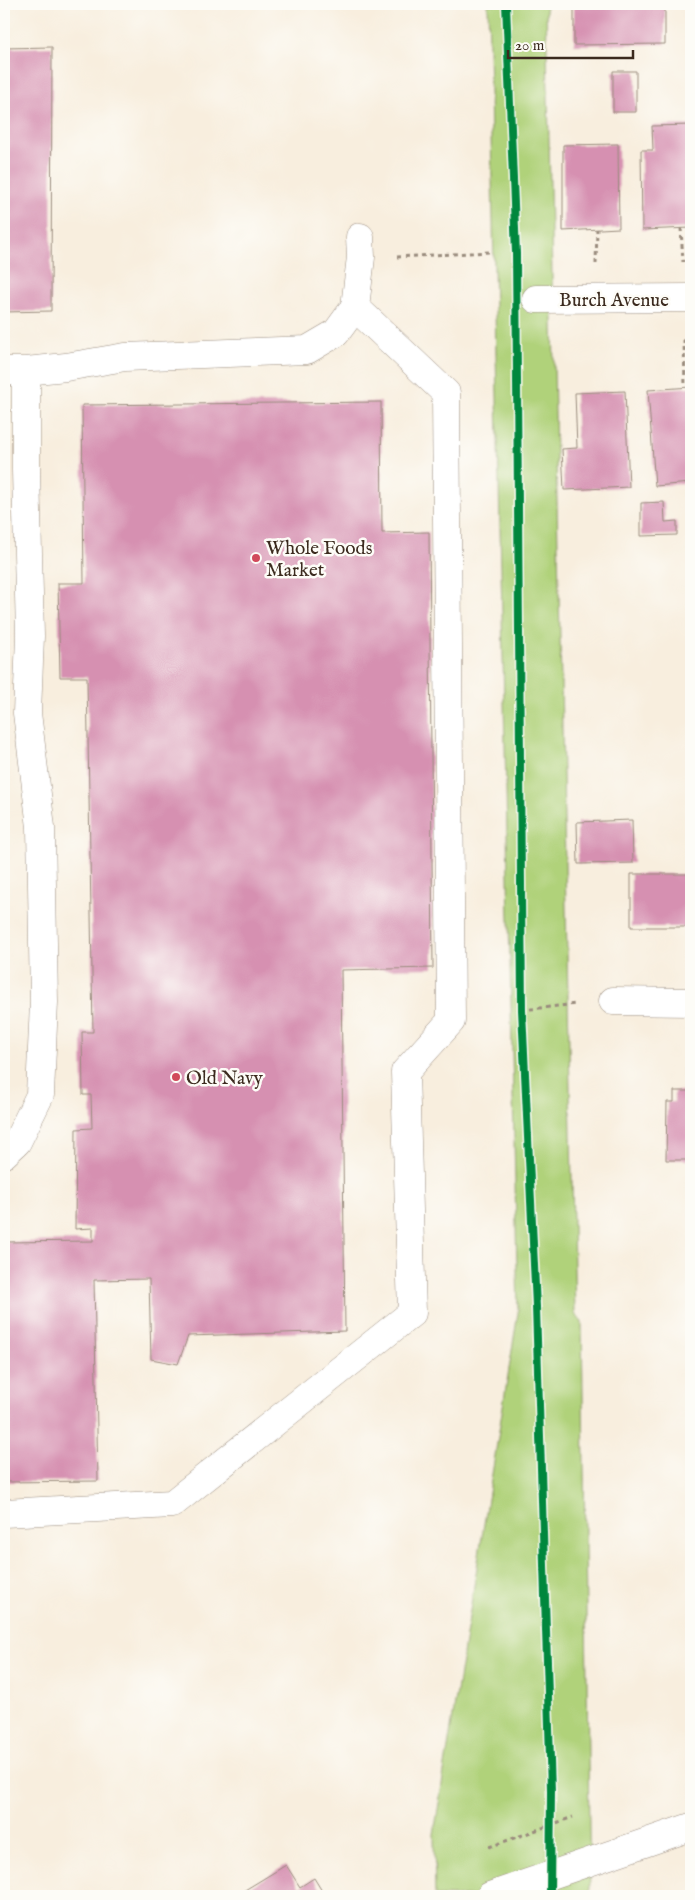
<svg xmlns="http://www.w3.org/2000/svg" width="695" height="1900" font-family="'IM FELL English',serif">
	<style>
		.green { fill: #b0d27a; stroke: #767e4c }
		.building { fill: #d690b1 }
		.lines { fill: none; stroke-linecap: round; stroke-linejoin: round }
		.minor-casing { stroke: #9a8c7e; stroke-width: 29 }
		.path { stroke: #9a8c7e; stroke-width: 3; stroke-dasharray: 4 4; stroke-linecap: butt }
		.minor { stroke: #fff; stroke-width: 28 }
		.cycleway-casing { stroke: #fdfcf7; stroke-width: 11 }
		.cycleway { stroke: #00873e; stroke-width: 8 }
		.poi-dot { fill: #d1495b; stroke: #fdfcf7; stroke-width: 2 }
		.labels { text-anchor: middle; stroke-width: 5; stroke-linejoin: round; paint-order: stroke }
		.street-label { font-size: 19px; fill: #3b2a1e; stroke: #fdfcf7 }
		.poi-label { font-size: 19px; fill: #3b2a1e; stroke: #fdfcf7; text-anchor: start }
	</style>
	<rect width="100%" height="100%" fill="#fdfcf7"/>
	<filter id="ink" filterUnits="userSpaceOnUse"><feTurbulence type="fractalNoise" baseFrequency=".02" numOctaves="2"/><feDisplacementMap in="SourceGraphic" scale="10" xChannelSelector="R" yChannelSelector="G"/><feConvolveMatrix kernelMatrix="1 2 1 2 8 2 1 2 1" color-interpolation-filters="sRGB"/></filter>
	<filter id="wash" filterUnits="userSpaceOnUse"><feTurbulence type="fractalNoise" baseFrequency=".0096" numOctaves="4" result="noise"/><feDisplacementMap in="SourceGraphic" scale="20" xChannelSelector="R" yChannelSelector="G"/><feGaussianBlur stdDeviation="1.12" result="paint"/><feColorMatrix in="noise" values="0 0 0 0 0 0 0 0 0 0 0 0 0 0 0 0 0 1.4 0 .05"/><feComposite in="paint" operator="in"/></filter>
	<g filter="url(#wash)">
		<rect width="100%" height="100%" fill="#f8eede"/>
		<!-- green -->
		<path class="green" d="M488,4H546L575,1314L582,1322L590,1896H435L434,1834L518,1313Z"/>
		<g id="blocks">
			<!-- building -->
			<path class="building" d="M574,4H665V44L574,45Z
				M52,47L51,311L4,312V48Z
				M613,71H636V112H613Z
				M691,125V228L642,230L641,150H653L652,126Z
				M618,144L619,228L563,231V145Z
				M691,387V483L655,486L648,390Z
				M625,391L629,487L564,490L562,449L577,448L575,393Z
				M381,402L382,533L429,532L433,968L341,970L345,1331L188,1336L178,1364L151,1359L149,1279L94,1280L98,1481L4,1482V1242L93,1241V1228L75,1229L76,1129L92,1128L91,1095H83L82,1032H93L87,677H60L59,629L58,583H84L82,405Z
				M664,502L665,522L677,521V535L641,536V503Z
				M632,820L633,863L578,864L577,822Z
				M631,874H691V927H631Z
				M674,1091H691V1160H666L667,1102H674Z
				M286,1865L300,1887L314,1878L325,1896H235Z
				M23,1892L42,1895V1896H22Z"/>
		</g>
	</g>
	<g filter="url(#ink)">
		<use href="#blocks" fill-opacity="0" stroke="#9a8c7e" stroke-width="1"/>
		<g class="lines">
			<!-- minor casing -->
			<g class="minor-casing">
				<path id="minor" d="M536,299L691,298
					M4,371H26L66,367L125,357L307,350L336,333L355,307L361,257L360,237
					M613,1001L691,1002
					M4,1154L17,1142L40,1095L44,1002L41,827L27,713L30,636L26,470V371
					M4,1513L172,1504L412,1313L405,1072L451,1021L446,393L355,307
					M490,1896L691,1827"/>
			</g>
			<!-- path -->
			<path class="path" d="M681,228L683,262
				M397,257L489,252
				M596,264L597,229
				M684,339L685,387
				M522,1010L577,1004
				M689,1039L691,1087
				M489,1847L573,1817"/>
			<!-- minor -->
			<use href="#minor" class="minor"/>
			<!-- cycleway casing -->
			<g class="cycleway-casing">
				<path id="cycleway" d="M506,4L516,254L522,1010L536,1307L551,1791L550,1896"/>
			</g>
			<!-- cycleway -->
			<use href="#cycleway" class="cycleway"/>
		</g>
	</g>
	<!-- markers -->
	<g class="poi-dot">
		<circle cx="256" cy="558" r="5"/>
		<circle cx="176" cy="1077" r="5"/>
	</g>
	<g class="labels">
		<!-- street labels -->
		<g class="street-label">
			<text x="614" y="306">Burch Avenue</text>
		</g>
		<!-- poi labels -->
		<g class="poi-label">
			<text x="266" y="554">Whole Foods<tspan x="266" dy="22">Market</tspan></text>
			<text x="186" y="1084">Old Navy</text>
		</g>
	</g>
	<!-- margin -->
	<rect width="695" height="1900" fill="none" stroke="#fdfcf7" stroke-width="20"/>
	<!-- scale -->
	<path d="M508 50v8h125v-8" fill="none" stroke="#3b2a1e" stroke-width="2.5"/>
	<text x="515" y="50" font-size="15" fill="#3b2a1e" stroke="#fdfcf7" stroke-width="4" paint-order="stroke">20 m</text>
</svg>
